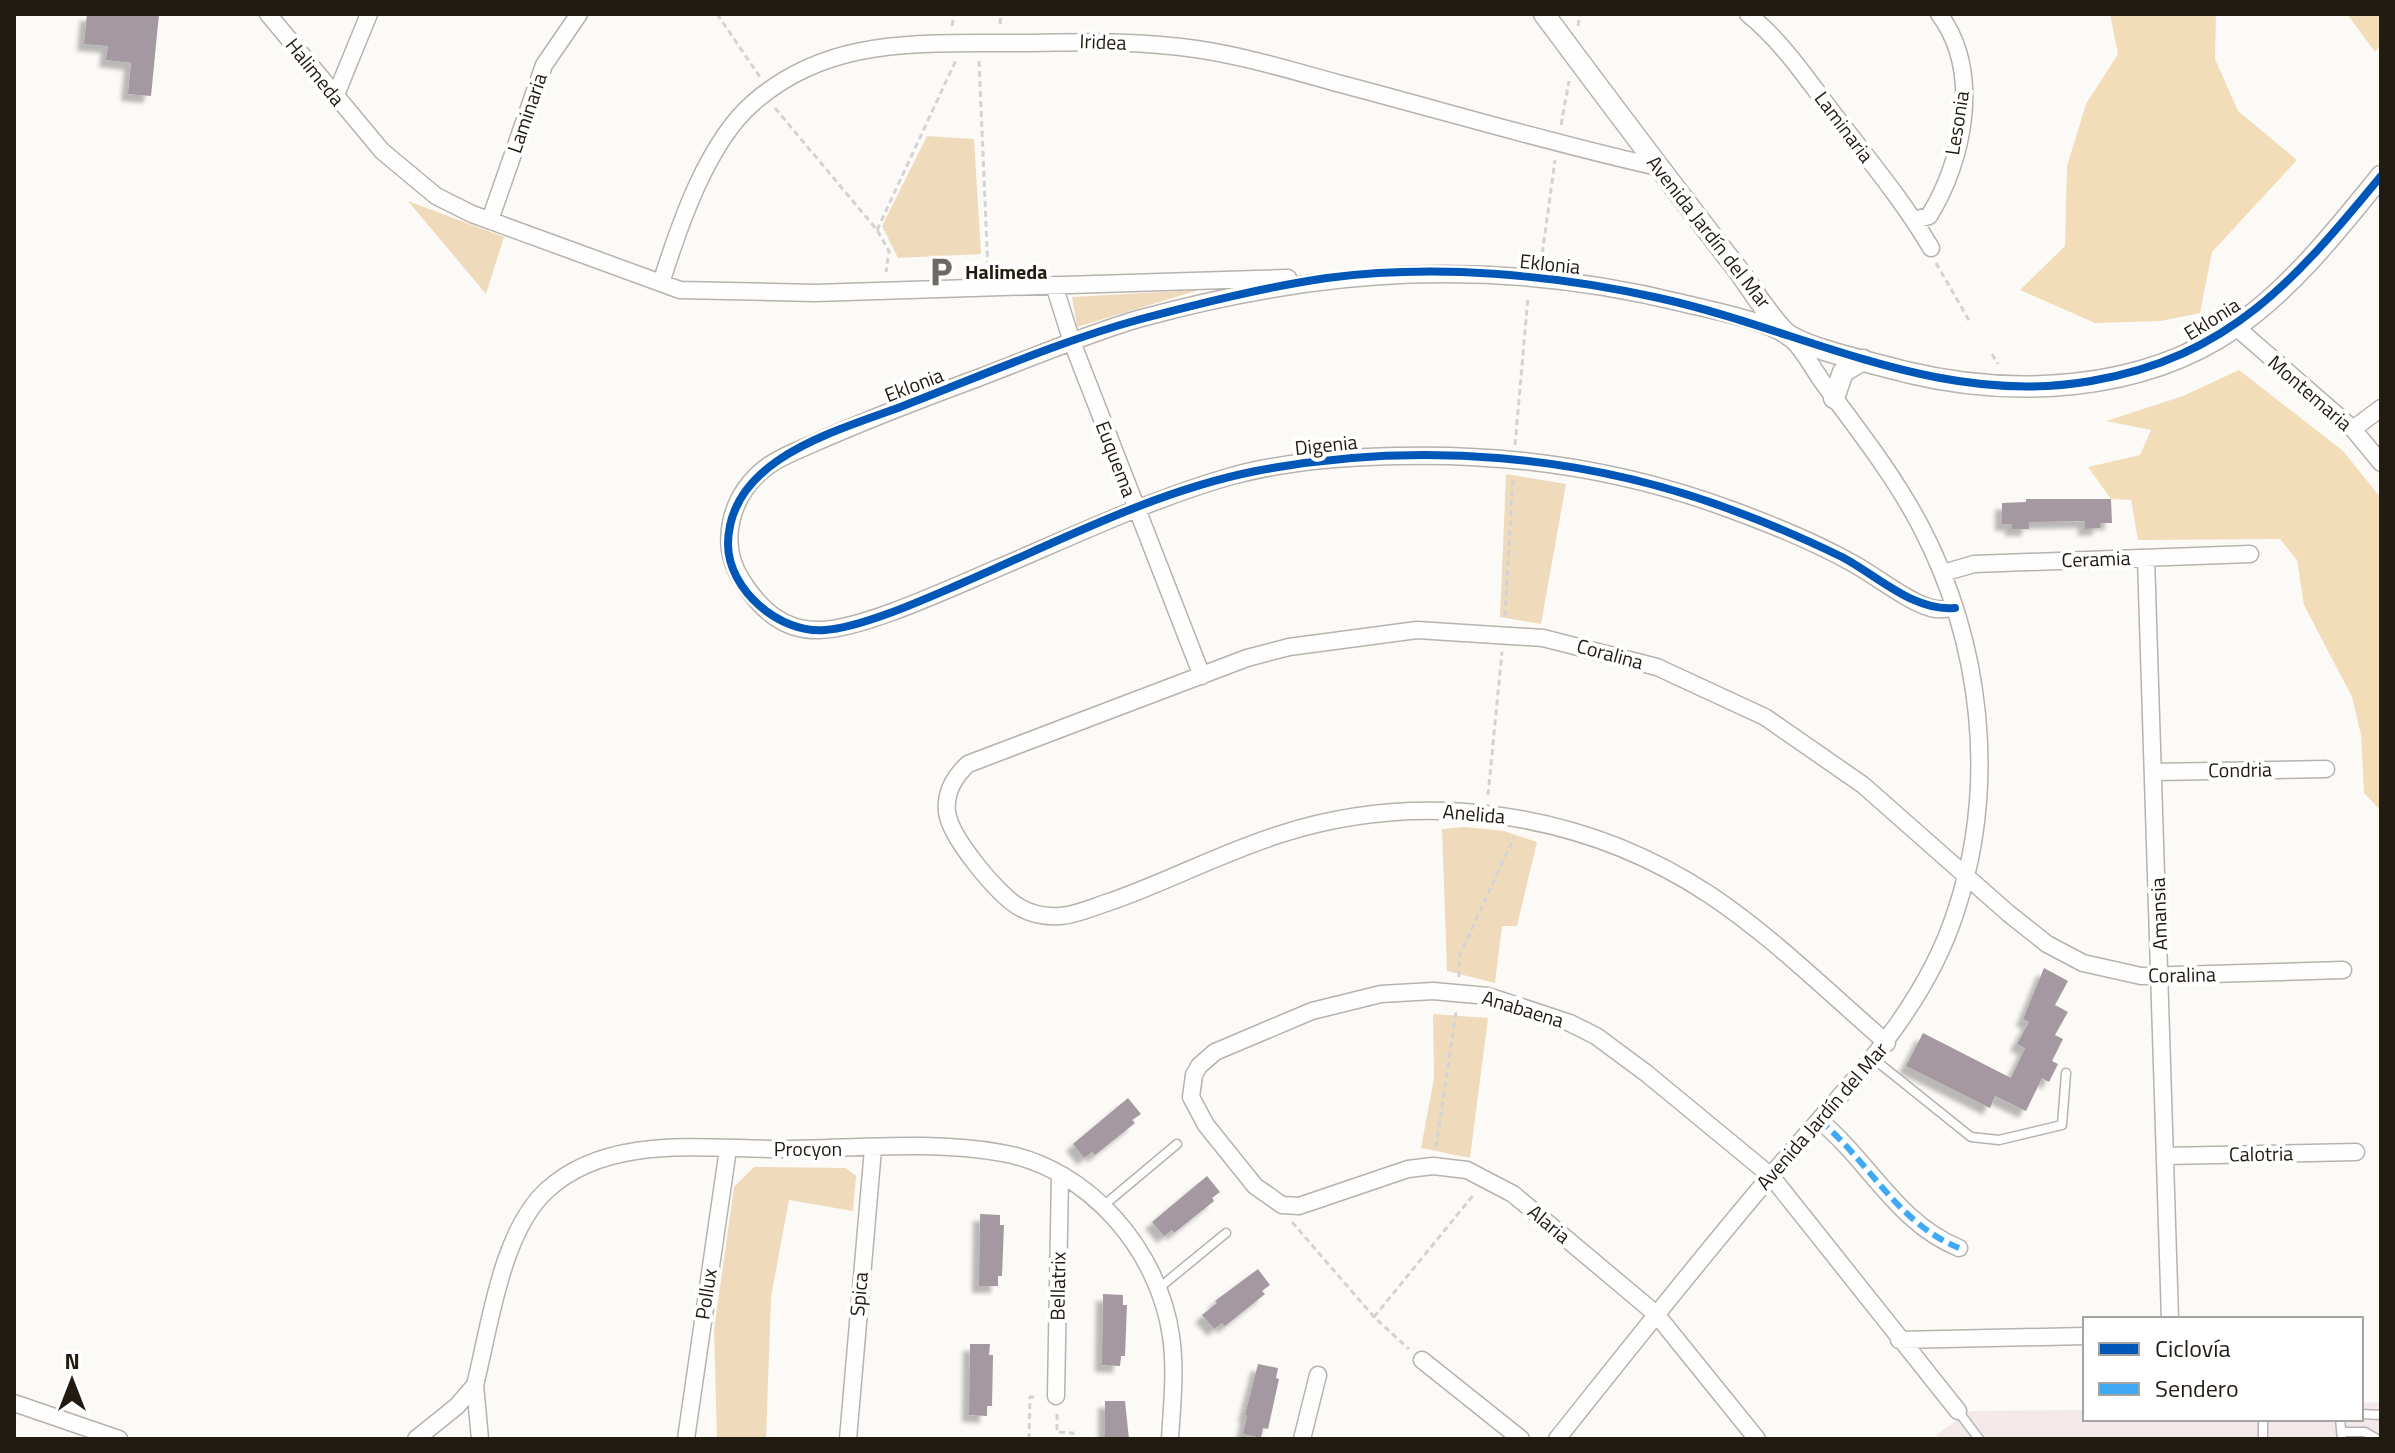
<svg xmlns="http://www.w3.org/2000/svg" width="2395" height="1453" font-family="'Titillium Web',sans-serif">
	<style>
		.medical { fill: #f3e9ea }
		.green { fill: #efdbbc }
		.forest { fill: #f3ddb9 }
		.building { fill: #a499a0; filter: url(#shadow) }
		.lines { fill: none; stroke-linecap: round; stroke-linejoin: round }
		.service-casing { stroke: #b7b2ad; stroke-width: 11 }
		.minor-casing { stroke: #b7b2ad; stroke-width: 19 }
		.tertiary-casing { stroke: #b7b2ad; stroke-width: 23 }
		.path { stroke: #d4d3d2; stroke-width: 3; stroke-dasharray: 6 4; stroke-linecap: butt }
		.service { stroke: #fffefe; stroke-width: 8 }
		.minor { stroke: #fffefe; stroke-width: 16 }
		.tertiary { stroke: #fffefe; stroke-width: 20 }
		.quiet { stroke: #3fa9f5; stroke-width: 6; stroke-dasharray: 12 6; stroke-linecap: butt }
		.cycleway-casing { stroke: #fff; stroke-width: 13 }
		.cycleway { stroke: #0057b8; stroke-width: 8 }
		.labels { text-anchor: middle; stroke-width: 8; stroke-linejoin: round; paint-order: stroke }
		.street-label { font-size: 20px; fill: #211b12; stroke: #fff }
		.poi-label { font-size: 20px; font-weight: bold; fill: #211b12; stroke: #fff; text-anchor: start }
	</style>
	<defs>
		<filter id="shadow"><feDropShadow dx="-7" dy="7" stdDeviation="2" flood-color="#0004"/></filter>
	</defs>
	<rect width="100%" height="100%" fill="#fcfaf7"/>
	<!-- medical -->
	<path class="medical" d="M2381,1402V1439H1939L1936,1435L1970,1411L2085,1410V1419H2361V1403Z"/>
	<!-- green -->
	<path class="green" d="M927,136L974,139L981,254L898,258L882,226Z
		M408,201L504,237L486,294Z
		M1199,290L1077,327L1072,297Z
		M1506,474L1566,484L1541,624L1500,617Z
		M1464,827L1504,831L1537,842L1517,926H1502L1495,983L1447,971L1442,829Z
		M1433,1014L1488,1018L1470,1158L1421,1148L1434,1078Z
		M754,1167L846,1168L856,1176L853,1211L789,1200L771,1297L766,1439H717L714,1330L734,1187Z"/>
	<!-- forest -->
	<path class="forest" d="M2110,14H2216L2215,59L2238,111L2297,160L2212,252L2200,313L2161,321L2095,323L2020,290L2065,246L2067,166L2086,104L2118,54Z
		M2347,14H2381V44L2375,52Z
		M2239,370L2343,451L2381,498V811L2364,793L2361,735L2352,697L2304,605L2297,560L2280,539L2138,540L2131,500L2111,499L2088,467L2140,455L2151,430L2106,421L2183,396Z"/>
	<!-- building -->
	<path class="building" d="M87,14H159L151,96L128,94L131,63L106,60L108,46L84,44Z
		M2026,499H2111L2112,523H2100V528L2085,529V521L2029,522V529H2012V524H2002V503L2026,502Z
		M2044,968L2068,981L2055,1005L2068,1012L2055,1035L2063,1039L2052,1061L2058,1064L2049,1082L2042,1078L2026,1111L1995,1096L1990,1108L1906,1066L1923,1033L2011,1078L2025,1048L2017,1044L2029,1022L2023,1019Z
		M1128,1098L1141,1114L1132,1120L1135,1123L1095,1155L1092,1152L1084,1158L1073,1144Z
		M1207,1176L1220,1192L1212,1198L1214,1201L1174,1233L1172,1230L1164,1236L1152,1222Z
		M980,1214L1000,1215V1225H1004L1002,1276H998V1286H979Z
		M1258,1269L1270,1285L1262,1291L1265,1294L1225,1326L1222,1323L1214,1329L1202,1315L1217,1303L1215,1301Z
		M1103,1294L1123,1295V1305H1127L1125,1356H1121L1120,1366L1102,1365Z
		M970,1344H990L989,1355H993L992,1406H987V1416L969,1415Z
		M1258,1364L1278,1368L1276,1378L1279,1379L1268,1429L1263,1428L1261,1438L1243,1434L1247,1416L1245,1415Z
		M1105,1401H1125L1129,1439H1105Z"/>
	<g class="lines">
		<!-- service casing -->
		<g class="service-casing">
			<path id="service" d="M1875,1060L1971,1137L1999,1140L2062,1125L2066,1073
				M1103,1206L1177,1144
				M1159,1288L1226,1233
				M1958,1411L1979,1439
				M2361,1414L2381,1415
				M2263,1419V1439
				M2340,1419L2342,1439
				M2341,1432H2365L2377,1439"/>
		</g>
		<!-- minor casing -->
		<g class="minor-casing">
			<path id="minor" d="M268,14L382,151L436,196L472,214L680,290L815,293L1288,278
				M1748,14C1783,42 1809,82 1836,117C1869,160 1904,202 1931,248
				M335,97L369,14
				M490,220L544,65L579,14
				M1914,220L1929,216C1964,160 1982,71 1939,14
				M661,283C679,226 707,143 753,103C819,45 896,43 979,43C1052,44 1124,38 1196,49C1244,56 1290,70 1337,83C1444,111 1550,143 1658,167
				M1054,285L1072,342L1202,676
				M2236,327L2353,429L2381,463
				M2353,429L2381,408
				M2146,558L2170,1319
				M1943,573L1974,564L2250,554
				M2153,772L2326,769
				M1887,1043C1829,993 1773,937 1710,895C1584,812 1425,788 1281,834C1223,852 1169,881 1112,901C1095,906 1078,915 1060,916C1046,917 1031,914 1019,907C997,894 950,837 947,812C945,793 954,777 968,764L1247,658L1289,647L1417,630L1543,638L1657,667L1765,717L1863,785L2008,913L2047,944L2083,963L2141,976L2343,970
				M1819,1120C1869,1161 1897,1223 1959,1248
				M2165,1156L2356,1152
				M1899,1340L2085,1336
				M1422,1360L1521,1439
				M475,1385L480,1439
				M1056,1396L1060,1176
				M14,1403L119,1439
				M416,1439L457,1406L475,1385C490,1326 501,1232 547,1190C608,1134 703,1149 779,1149C852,1149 930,1140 1002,1153C1089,1168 1159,1251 1171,1336C1176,1370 1172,1405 1170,1439
				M686,1439L728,1149
				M848,1439L873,1149
				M1302,1439L1318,1375
				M1557,1439C1628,1350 1699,1260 1773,1173C1842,1091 1922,1017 1956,911C1998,784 1982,643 1920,525C1893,474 1858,430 1824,384C1814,371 1803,348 1790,338C1769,321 1710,310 1682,303C1495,257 1323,268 1138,319C1084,335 1031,358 978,378C924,398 871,418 819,441C802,449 783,455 768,466C730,494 717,544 743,582C761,610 784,631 819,630C862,630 955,586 998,568C1073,536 1149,500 1228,477C1281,462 1341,457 1397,456C1511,453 1625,470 1732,510C1773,525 1815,542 1854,564C1876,576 1913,606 1936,609C1942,610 1949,608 1955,608
				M1757,1439L1656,1314L1513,1194L1467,1170L1433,1166L1408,1169L1299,1206L1282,1205L1255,1186L1206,1125L1191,1097L1194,1075L1199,1066L1215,1052L1312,1011L1381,994L1433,991L1488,996L1570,1023L1596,1036L1646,1073L1771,1176L1958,1411"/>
		</g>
		<!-- tertiary casing -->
		<g class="tertiary-casing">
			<path id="tertiary" d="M1544,14C1608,100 1672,185 1738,270C1750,286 1775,327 1790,336C1818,352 1874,363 1906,372C2013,398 2141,392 2234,328C2292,288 2337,230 2381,176
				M1834,398L1843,372L1863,360"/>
		</g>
		<!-- path -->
		<path class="path" d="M717,14L760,77
			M1000,24L1001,14
			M952,26L954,14
			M1578,26L1580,14
			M979,61L988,270
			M775,108L877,230L889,251L886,272
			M1561,125L1569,81
			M877,230L956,60
			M1541,263L1555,160
			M1936,263L1970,322
			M1992,354L1998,364
			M1515,445L1528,297
			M1505,616L1513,476
			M1488,795L1502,652
			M1459,977V957L1514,837
			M1436,1147L1456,1012
			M1292,1222L1374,1317L1409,1349
			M1374,1317L1475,1193
			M1057,1414V1432L1073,1433L1072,1439
			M1029,1439L1030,1397H1038"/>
		<!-- service -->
		<use href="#service" class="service"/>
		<!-- minor -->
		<use href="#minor" class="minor"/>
		<!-- tertiary -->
		<use href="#tertiary" class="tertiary"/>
		<!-- quiet -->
		<path class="quiet" d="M1819,1120C1869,1161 1897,1223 1959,1248"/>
		<!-- cycleway casing -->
		<g class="cycleway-casing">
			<path id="cycleway" d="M1955,608C1914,612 1878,576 1842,557C1809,541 1775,526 1740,513C1587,454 1417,440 1256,471C1154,491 1055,543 960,584C925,599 861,628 825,630C780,634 728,590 728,544C729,458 837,431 903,406C981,376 1060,341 1141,319C1202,303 1265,287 1327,278C1436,264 1552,274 1659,298C1803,330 1939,408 2091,381C2230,357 2296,279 2381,176"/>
		</g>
		<!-- cycleway -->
		<use href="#cycleway" class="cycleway"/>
	</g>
	<!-- icons -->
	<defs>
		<g id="parking-bare" transform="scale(2.4)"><path d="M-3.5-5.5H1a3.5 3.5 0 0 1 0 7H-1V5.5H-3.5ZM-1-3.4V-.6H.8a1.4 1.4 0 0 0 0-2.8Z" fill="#6e6962" stroke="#fff" stroke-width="2.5" paint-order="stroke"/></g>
	</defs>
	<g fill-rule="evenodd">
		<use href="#parking-bare" x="941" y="272"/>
	</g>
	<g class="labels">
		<!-- street labels -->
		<g class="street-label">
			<text transform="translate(1103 42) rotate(2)" y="7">Iridea</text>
			<text transform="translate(315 72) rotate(51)" y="7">Halimeda</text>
			<text transform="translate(527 113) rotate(-71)" y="7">Laminaria</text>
			<text transform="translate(1957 123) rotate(-81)" y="7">Lesonia</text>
			<text transform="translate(1844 127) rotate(53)" y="7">Laminaria</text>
			<text transform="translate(1709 232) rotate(52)" y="7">Avenida Jardín del Mar</text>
			<text transform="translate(1550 264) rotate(6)" y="7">Eklonia</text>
			<text transform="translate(2212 319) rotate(-32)" y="7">Eklonia</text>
			<text transform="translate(914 385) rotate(-21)" y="7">Eklonia</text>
			<text transform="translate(2310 393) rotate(41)" y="7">Montemaria</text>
			<text transform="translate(1326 445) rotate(-6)" y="7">Digenia</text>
			<text transform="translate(1116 459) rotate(69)" y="7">Euquema</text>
			<text transform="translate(2096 559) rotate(-2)" y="7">Ceramia</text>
			<text transform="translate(1610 654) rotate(15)" y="7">Coralina</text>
			<text transform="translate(2240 770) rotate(-1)" y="7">Condria</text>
			<text transform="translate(1474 814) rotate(5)" y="7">Anelida</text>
			<text transform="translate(2159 914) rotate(-92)" y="7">Amansia</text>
			<text transform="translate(2182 975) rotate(-1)" y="7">Coralina</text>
			<text transform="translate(1523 1009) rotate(17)" y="7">Anabaena</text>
			<text transform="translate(1822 1116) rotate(-49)" y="7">Avenida Jardín del Mar</text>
			<text x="808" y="1156">Procyon</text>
			<text transform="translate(2261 1154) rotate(-1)" y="7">Calotria</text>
			<text transform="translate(1549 1224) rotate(40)" y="7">Alaria</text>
			<text transform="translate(1058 1286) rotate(-89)" y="7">Bellatrix</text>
			<text transform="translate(706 1294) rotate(-81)" y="7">Pollux</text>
			<text transform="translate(859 1294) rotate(-85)" y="7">Spica</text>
		</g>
		<!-- poi labels -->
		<g class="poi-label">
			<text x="965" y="279">Halimeda</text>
		</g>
	</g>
	<!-- border -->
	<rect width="2395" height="1453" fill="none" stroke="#211b12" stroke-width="32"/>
	<!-- legend -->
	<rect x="2083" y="1317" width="280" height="104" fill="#ffffff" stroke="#a6a4a0" stroke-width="2"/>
	<rect x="2099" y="1343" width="40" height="12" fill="#0057b8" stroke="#a6a4a0" stroke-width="2"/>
	<text x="2155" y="1357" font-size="24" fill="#211b12">Ciclovía</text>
	<rect x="2099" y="1383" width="40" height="12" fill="#3fa9f5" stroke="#a6a4a0" stroke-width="2"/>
	<text x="2155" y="1397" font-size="24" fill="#211b12">Sendero</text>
	<!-- north arrow -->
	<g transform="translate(72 1381)" stroke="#ffffff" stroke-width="6" paint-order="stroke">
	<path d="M0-6L14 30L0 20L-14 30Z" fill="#211b12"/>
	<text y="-12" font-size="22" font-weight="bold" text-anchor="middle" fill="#211b12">N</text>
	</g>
</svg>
